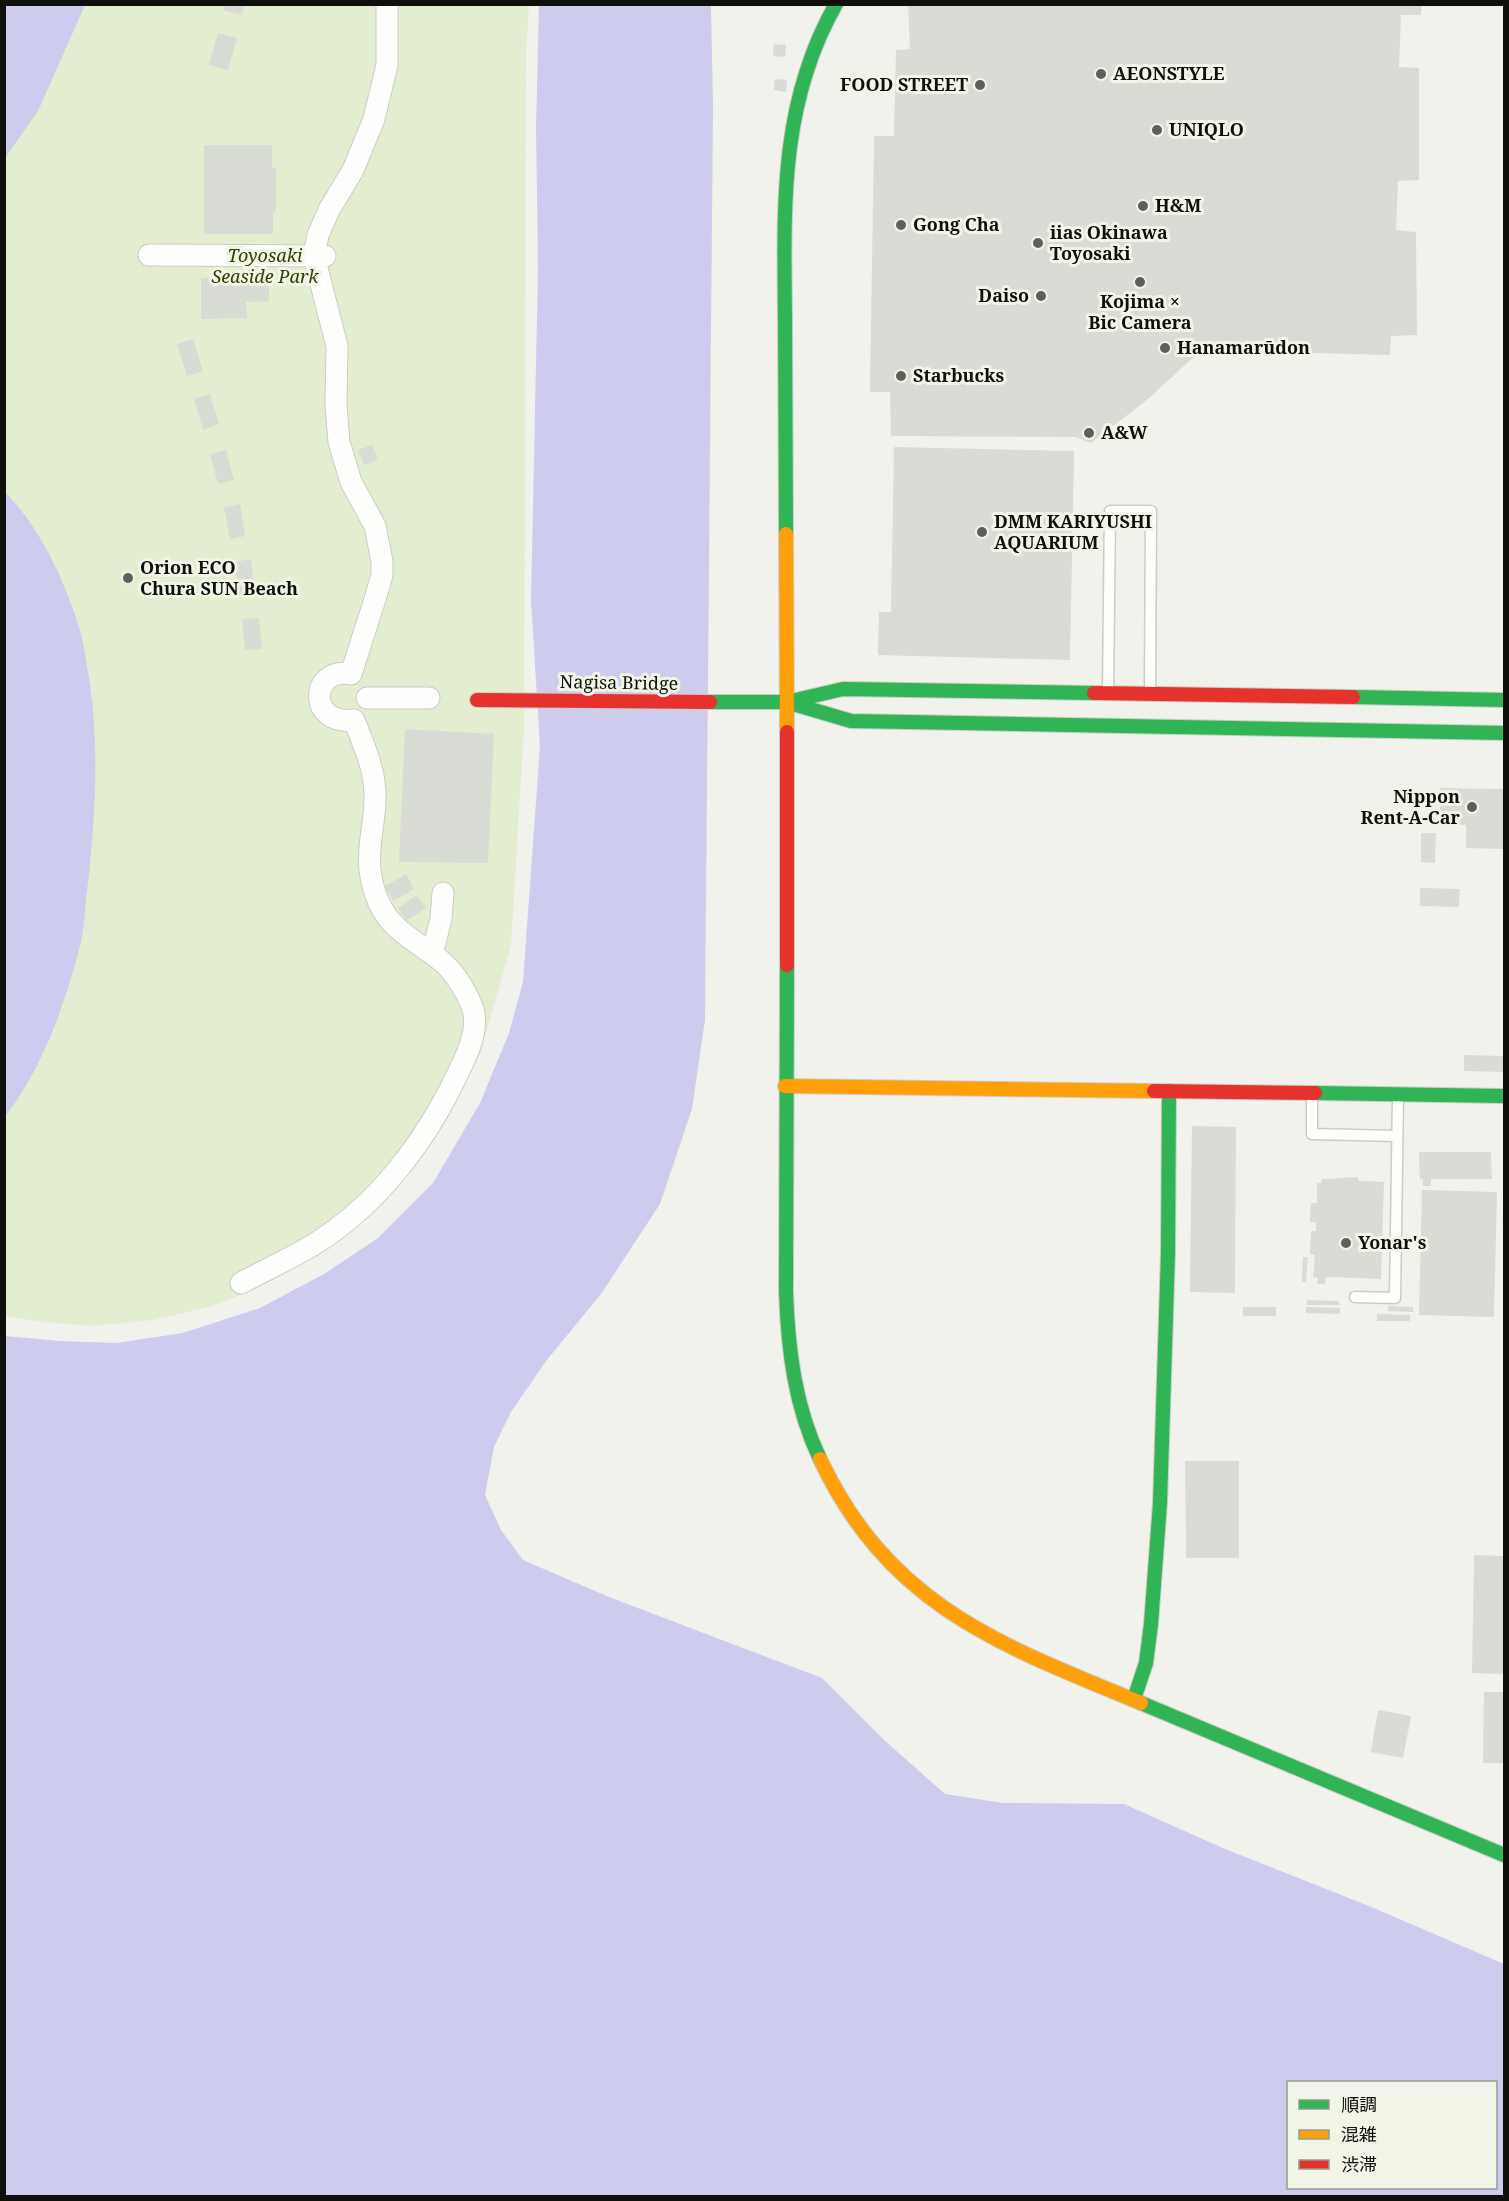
<svg xmlns="http://www.w3.org/2000/svg" width="1509" height="2201" font-family="'Noto Serif','Noto Sans JP',serif">
	<style>
		.green { fill: #e3edcf }
		.water { fill: #ceccee; fill-rule: evenodd }
		.building { fill: #d9dbd5 }
		.lines { fill: none; stroke-linecap: round; stroke-linejoin: round }
		.lane-casing { stroke: #cbccc7; stroke-width: 13 }
		.street-casing { stroke: #cbccc7; stroke-width: 23 }
		.fast-casing { stroke: #cbccc7; stroke-width: 16 }
		.slow-casing { stroke: #cbccc7; stroke-width: 16 }
		.jam-casing { stroke: #cbccc7; stroke-width: 16 }
		.lane { stroke: #fdfdfc; stroke-width: 10 }
		.street { stroke: #fdfdfc; stroke-width: 21 }
		.fast { stroke: #30b455; stroke-width: 14 }
		.slow { stroke: #ff9f0a; stroke-width: 14 }
		.jam { stroke: #e5322d; stroke-width: 14 }
		.poi-dot { fill: #5e5f5a; stroke: #f1f5e8; stroke-width: 2 }
		.labels { text-anchor: middle; stroke-width: 6; stroke-linejoin: round; paint-order: stroke }
		.poi-label { font-size: 18px; font-weight: bold; fill: #0f100c; stroke: #f1f5e8; text-anchor: start }
		.park-label { font-size: 18px; font-style: italic; fill: #313d01; stroke: #f1f5e8 }
		.street-label { font-size: 18px; fill: #0f100c; stroke: #f1f5e8 }
	</style>
	<rect width="100%" height="100%" fill="#f0f2eb"/>
	<!-- green -->
	<path class="green" d="M4,5H529L526,55L524,727L511,945L480,1055L437,1132L411,1169L379,1206L341,1238L300,1265L257,1288L212,1306L153,1320L93,1326L43,1322L5,1316Z"/>
	<!-- water -->
	<path class="water" d="M5,4L85,5L38,111L5,158Z
		M539,5H711L713,107L705,1020L692,1109L660,1204L601,1294L546,1361L511,1412L494,1447L485,1495L501,1530L523,1560L609,1597L822,1678L883,1739L945,1794L1003,1803L1124,1804L1225,1849L1369,1906L1504,1964V2196H5V1336L60,1341L116,1343L183,1333L260,1308L324,1274L378,1238L433,1183L480,1103L509,1033L523,982L540,746L531,601L538,268L536,127ZM1288,2082H1496V2188H1288Z
		M5,492C42,530 64,580 80,630C83,642 85,654 87,666C100,738 96,811 88,883C85,902 85,923 81,942C66,1001 43,1069 5,1116Z"/>
	<!-- building -->
	<path class="building" d="M225,4H245L242,15L223,10Z
		M908,4H1422L1421,15H1401L1399,67L1419,68V180L1398,181L1396,230L1416,232L1417,335L1391,336L1390,355L1201,350L1147,400L1091,443L1075,437L891,436L890,392H870L874,136H894L896,50L910,49Z
		M218,33L237,38L228,70L209,65Z
		M774,44L786,45L785,57L773,56Z
		M775,79L787,80L786,92L774,90Z
		M204,145H272V168H276V211H273V234H204Z
		M269,277V301L246,302L247,318L201,319V278Z
		M193,339L203,371L187,376L177,344Z
		M210,394L219,424L203,430L194,399Z
		M372,445L378,460L364,465L358,450Z
		M894,447L1074,451L1070,660L878,655L879,612H891Z
		M226,450L234,480L218,484L210,454Z
		M240,504L245,536L230,539L224,507Z
		M251,559L255,592L239,595L235,562Z
		M259,618L262,649L245,650L242,619Z
		M405,729L494,734L488,863L399,862Z
		M1440,788L1504,789L1503,849L1466,848V825L1440,824Z
		M1421,833H1436L1435,863L1421,862Z
		M406,874L414,889L393,901L385,886Z
		M1420,888L1460,889L1459,907L1420,906Z
		M417,895L426,908L406,921L398,908Z
		M1464,1055L1504,1056V1072L1464,1071Z
		M1192,1126L1236,1127L1235,1293L1190,1292Z
		M1419,1152H1491L1492,1179H1431V1186H1423V1179H1420Z
		M1358,1177L1359,1181L1384,1182L1381,1279L1326,1277L1325,1284H1317L1318,1278L1313,1277L1315,1255L1310,1254L1311,1231H1316V1222H1310L1311,1203H1317V1183H1321L1322,1179Z
		M1422,1190L1497,1192L1494,1317L1419,1315Z
		M1303,1257H1308L1306,1282H1302Z
		M1307,1300L1339,1301V1305H1307Z
		M1388,1306L1413,1307V1312L1388,1311Z
		M1243,1307H1276V1316H1243Z
		M1306,1307L1340,1308V1314L1306,1313Z
		M1377,1314L1410,1315V1321H1377Z
		M1185,1461H1239V1558H1186Z
		M1474,1555L1504,1556V1674L1472,1673Z
		M1484,1692H1504V1763H1483Z
		M1378,1710L1411,1716L1403,1758L1371,1752Z"/>
	<g class="lines">
		<!-- lane casing -->
		<g class="lane-casing">
			<path id="lane" d="M1108,692L1110,511H1151L1150,694
				M1312,1094V1134L1397,1136
				M1355,1297L1395,1298L1398,1097"/>
		</g>
		<!-- street casing -->
		<g class="street-casing">
			<path id="street" d="M149,255L325,256
				M367,698H429
				M432,954L441,919L443,893
				M241,1283C265,1270 290,1259 313,1245C378,1205 426,1141 458,1073C468,1053 481,1026 471,1004C465,989 453,970 440,960C412,937 388,931 375,893C363,856 374,835 375,799C376,771 364,746 354,720C307,726 310,666 351,674L376,596L382,575V561L375,526L351,482L339,442L336,405L337,346L314,257L318,235L329,210L353,170L374,119L387,65V4"/>
		</g>
		<!-- fast casing -->
		<g class="fast-casing">
			<path id="fast" d="M786,534C786,462 785,391 785,319C784,208 779,104 836,4
				M1353,697L1504,700
				M710,702H787L843,689L1094,693
				M790,703L851,721L1504,733
				M787,965L786,1292C788,1350 795,1407 820,1459
				M1315,1093L1504,1096
				M1134,1699L1146,1663L1151,1624L1160,1503L1168,1253L1169,1091
				M1141,1703L1504,1855"/>
		</g>
		<!-- slow casing -->
		<g class="slow-casing">
			<path id="slow" d="M786,534L787,732
				M785,1086L1154,1091
				M820,1459C890,1607 1001,1645 1141,1703"/>
		</g>
		<!-- jam casing -->
		<g class="jam-casing">
			<path id="jam" d="M1094,693L1353,697
				M477,700L710,702
				M787,965V732
				M1154,1091L1315,1093"/>
		</g>
		<!-- lane -->
		<use href="#lane" class="lane"/>
		<!-- street -->
		<use href="#street" class="street"/>
		<!-- fast -->
		<use href="#fast" class="fast"/>
		<!-- slow -->
		<use href="#slow" class="slow"/>
		<!-- jam -->
		<use href="#jam" class="jam"/>
	</g>
	<!-- markers -->
	<g class="poi-dot">
		<circle cx="1101" cy="74" r="6"/>
		<circle cx="980" cy="85" r="6"/>
		<circle cx="1157" cy="130" r="6"/>
		<circle cx="1143" cy="206" r="6"/>
		<circle cx="901" cy="225" r="6"/>
		<circle cx="1038" cy="243" r="6"/>
		<circle cx="1140" cy="282" r="6"/>
		<circle cx="1041" cy="296" r="6"/>
		<circle cx="1165" cy="348" r="6"/>
		<circle cx="901" cy="376" r="6"/>
		<circle cx="1089" cy="433" r="6"/>
		<circle cx="982" cy="532" r="6"/>
		<circle cx="128" cy="578" r="6"/>
		<circle cx="1472" cy="807" r="6"/>
		<circle cx="1346" cy="1243" r="6"/>
	</g>
	<g class="labels">
		<!-- poi labels -->
		<g class="poi-label">
			<text x="1113" y="80">AEONSTYLE</text>
			<text x="968" y="91" text-anchor="end">FOOD STREET</text>
			<text x="1169" y="136">UNIQLO</text>
			<text x="1155" y="212">H&amp;M</text>
			<text x="913" y="231">Gong Cha</text>
			<text x="1050" y="239">iias Okinawa<tspan x="1050" dy="21">Toyosaki</tspan></text>
			<text x="1029" y="302" text-anchor="end">Daiso</text>
			<text x="1140" y="308" text-anchor="middle">Kojima ×<tspan x="1140" dy="21">Bic Camera</tspan></text>
			<text x="1177" y="354">Hanamarūdon</text>
			<text x="913" y="382">Starbucks</text>
			<text x="1101" y="439">A&amp;W</text>
			<text x="994" y="528">DMM KARIYUSHI<tspan x="994" dy="21">AQUARIUM</tspan></text>
			<text x="140" y="574">Orion ECO<tspan x="140" dy="21">Chura SUN Beach</tspan></text>
			<text x="1460" y="803" text-anchor="end">Nippon<tspan x="1460" dy="21">Rent-A-Car</tspan></text>
			<text x="1358" y="1249">Yonar's</text>
		</g>
		<!-- park labels -->
		<g class="park-label">
			<text x="265" y="262">Toyosaki<tspan x="265" dy="21">Seaside Park</tspan></text>
		</g>
		<!-- street labels -->
		<g class="street-label">
			<text transform="translate(619 683) rotate(1)" y="6">Nagisa Bridge</text>
		</g>
	</g>
	<!-- border -->
	<rect width="1509" height="2201" fill="none" stroke="#0f100c" stroke-width="12"/>
	<!-- legend -->
	<rect x="1287" y="2081" width="210" height="108" fill="#f1f5e8" stroke="#979990" stroke-width="1.5"/>
	<rect x="1299" y="2100" width="30" height="9" fill="#30b455" stroke="#979990" stroke-width="1.5"/>
	<text x="1341" y="2111" font-size="18" fill="#0f100c">順調</text>
	<rect x="1299" y="2130" width="30" height="9" fill="#ff9f0a" stroke="#979990" stroke-width="1.5"/>
	<text x="1341" y="2141" font-size="18" fill="#0f100c">混雑</text>
	<rect x="1299" y="2160" width="30" height="9" fill="#e5322d" stroke="#979990" stroke-width="1.5"/>
	<text x="1341" y="2171" font-size="18" fill="#0f100c">渋滞</text>
</svg>
